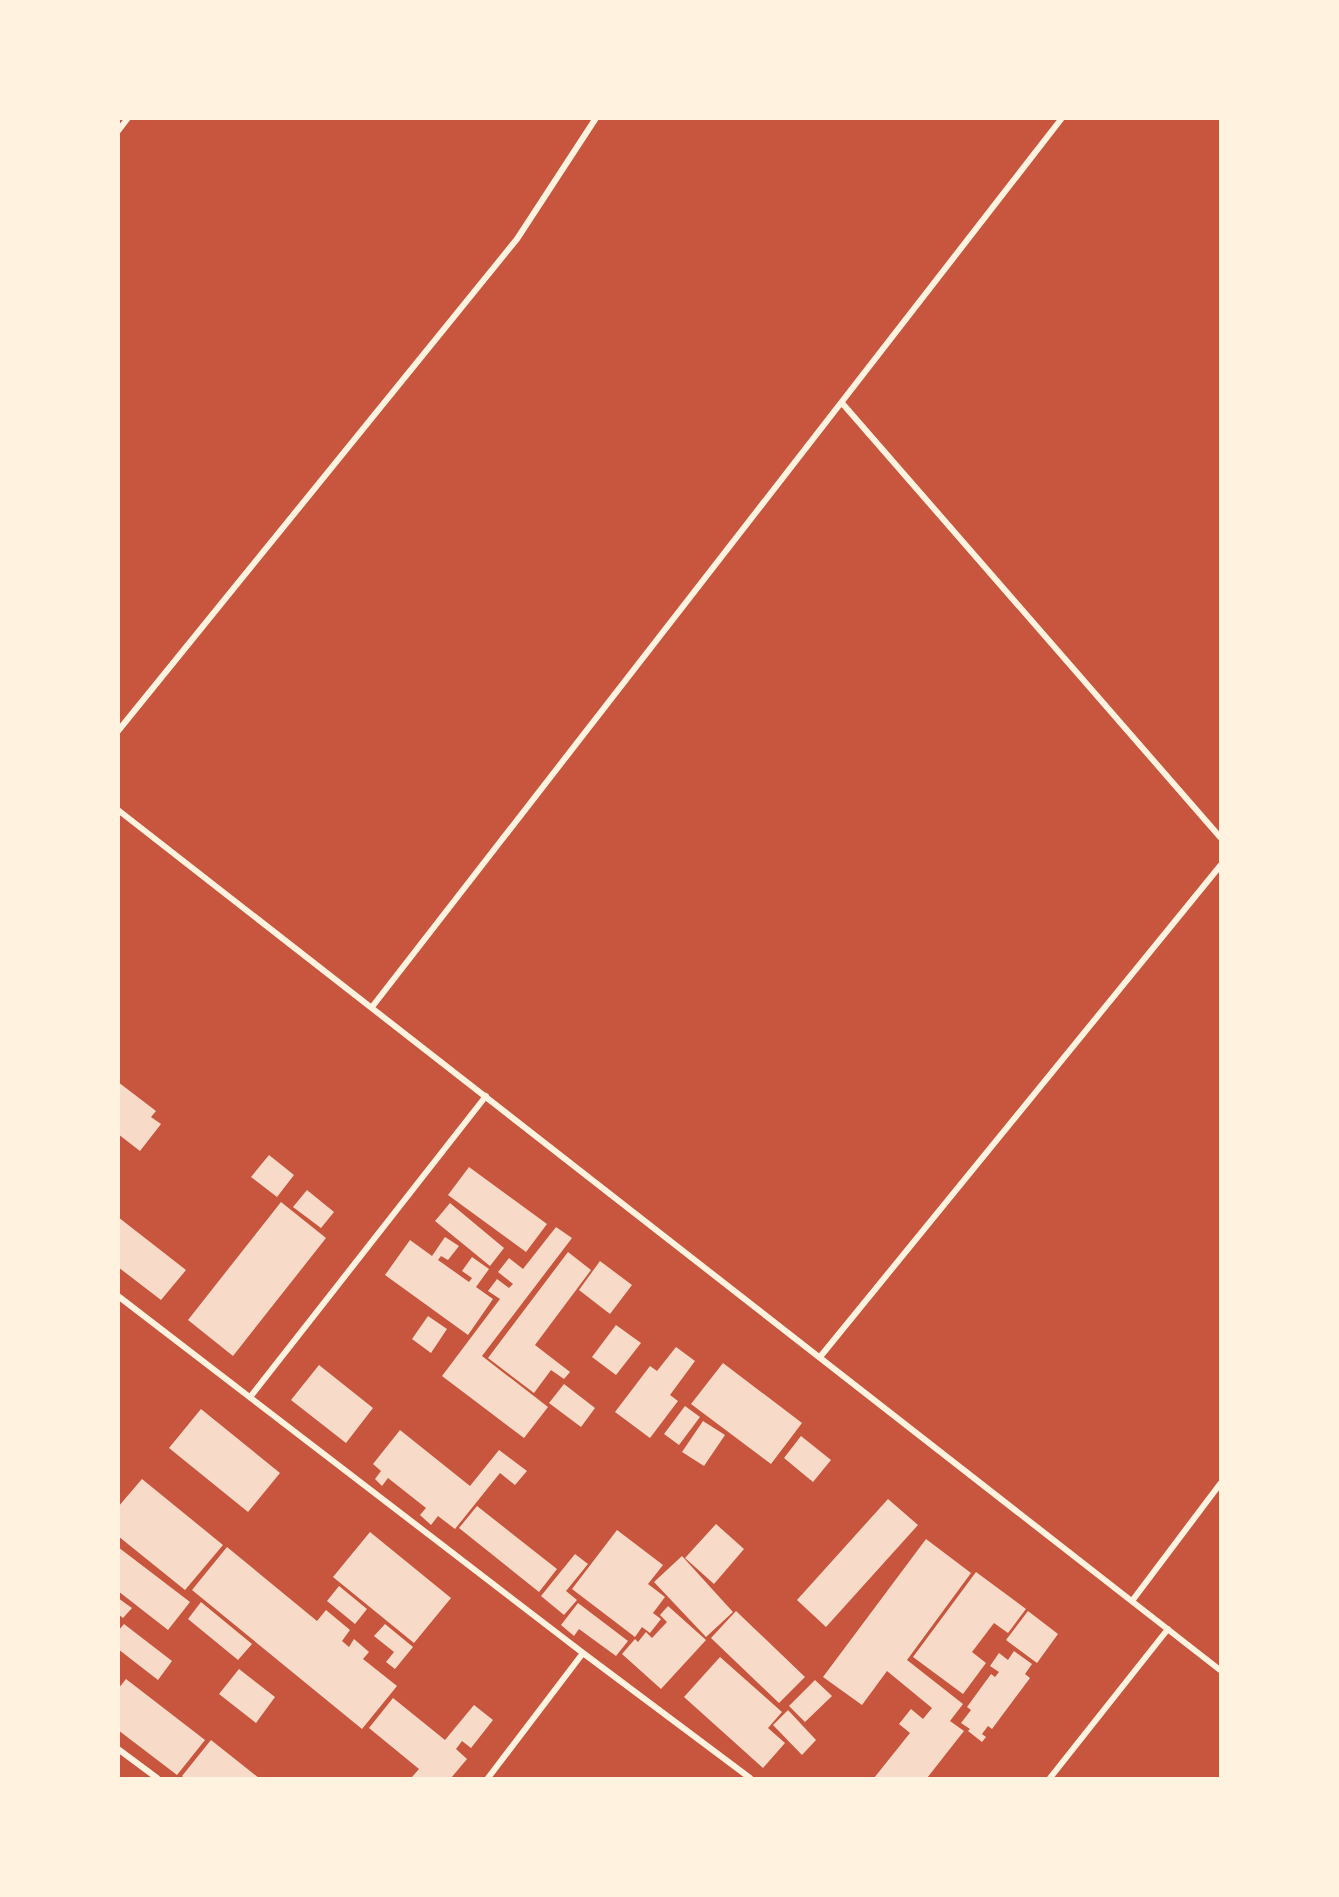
<svg xmlns="http://www.w3.org/2000/svg" width="1339" height="1897" font-family="Montserrat,sans-serif">
	<style>
		.building { fill: #f7dbc8 }
		.lines { fill: none; stroke-linecap: round; stroke-linejoin: round }
		.minor { stroke: #fff3e0; stroke-width: 6 }
	</style>
	<rect width="100%" height="100%" fill="#c8553d"/>
	<!-- building -->
	<path class="building" d="M118,1082L156,1111L151,1117L161,1124L140,1151L118,1134Z
		M269,1155L294,1175L277,1197L251,1177Z
		M469,1167L547,1224L526,1252L448,1195Z
		M307,1190L334,1212L321,1228L293,1207Z
		M281,1202L326,1238L233,1356L188,1320Z
		M450,1203L504,1248L490,1266L435,1221Z
		M118,1217L186,1270L161,1300L118,1267Z
		M556,1227L572,1238L482,1356L548,1407L524,1438L442,1376L500,1299L488,1291L497,1279L509,1288L513,1284L498,1272L509,1258L523,1269Z
		M445,1237L459,1246L448,1260L441,1256L438,1260L469,1282L472,1278L462,1271L472,1257L489,1269L476,1287L493,1299L468,1335L385,1275L410,1240L432,1256Z
		M568,1252L591,1270L535,1345L570,1372L564,1379L551,1370L534,1393L488,1358Z
		M600,1261L632,1285L610,1314L579,1290Z
		M428,1316L447,1329L431,1353L412,1339Z
		M616,1325L641,1343L616,1375L592,1357Z
		M676,1347L695,1361L670,1395L678,1401L650,1438L615,1412L650,1366L657,1371Z
		M723,1363L802,1423L771,1464L691,1404Z
		M319,1365L373,1408L346,1443L291,1400Z
		M564,1384L595,1408L581,1427L549,1403Z
		M685,1406L700,1417L679,1445L664,1434Z
		M201,1409L280,1473L248,1512L169,1448Z
		M703,1421L725,1435L704,1466L682,1452Z
		M400,1430L470,1486L499,1450L527,1471L515,1485L500,1473L455,1529L438,1516L431,1525L420,1515L426,1508L388,1478L382,1486L375,1479L381,1471L373,1464Z
		M801,1436L831,1460L813,1482L784,1458Z
		M142,1479L223,1545L185,1590L118,1536V1507Z
		M888,1499L918,1525L826,1627L797,1600Z
		M477,1506L557,1569L539,1592L459,1528Z
		M716,1524L744,1549L714,1584L685,1558Z
		M617,1530L663,1565L648,1584L665,1597L653,1613L661,1619L650,1633L642,1627L635,1637L572,1589Z
		M370,1532L451,1598L414,1643L333,1577Z
		M926,1539L971,1573L907,1660L963,1704L950,1721L964,1731L927,1778H874L910,1733L899,1724L911,1709L923,1719L932,1708L887,1671L862,1705L823,1677Z
		M118,1547L190,1602L168,1630L118,1591Z
		M227,1547L317,1621L326,1610L350,1630L342,1641L349,1647L354,1639L369,1652L363,1659L397,1686L362,1729L192,1590Z
		M575,1554L588,1564L566,1591L577,1600L564,1615L541,1596Z
		M682,1556L733,1612L706,1637L654,1582Z
		M976,1572L1026,1609L1008,1633L994,1623L972,1652L986,1663L963,1694L913,1657Z
		M339,1586L367,1609L355,1624L327,1601Z
		M118,1598L132,1608L123,1618L118,1614Z
		M201,1602L252,1644L238,1660L188,1619Z
		M578,1603L628,1641L616,1656L579,1629L574,1636L561,1625Z
		M668,1606L706,1640L661,1689L622,1654L635,1639L638,1642L646,1632L652,1638L667,1622L660,1615Z
		M736,1611L805,1677L779,1703L711,1638Z
		M1028,1611L1058,1634L1037,1663L1006,1640Z
		M124,1624L172,1661L158,1680L118,1649V1631Z
		M385,1624L413,1647L395,1669L386,1662L394,1652L374,1636Z
		M1014,1651L1032,1664L1025,1674L1030,1678L992,1729L988,1726L982,1734L986,1737L982,1742L968,1731L970,1729L961,1723L971,1710L967,1707L991,1674L995,1677L999,1672L990,1666L999,1653L1008,1660Z
		M720,1657L782,1712L768,1728L785,1743L763,1768L684,1697Z
		M239,1669L275,1697L256,1723L219,1694Z
		M126,1679L205,1740L177,1775L118,1730V1689Z
		M815,1680L832,1696L805,1722L789,1706Z
		M393,1698L445,1740L474,1705L493,1720L471,1748L462,1741L456,1749L467,1759L451,1778H414L412,1777L419,1769L369,1728Z
		M788,1710L816,1740L802,1755L773,1725Z
		M211,1740L259,1778H184L182,1776Z"/>
	<g class="lines">
		<!-- minor -->
		<path class="minor" d="M118,131L128,118
			M842,403L1220,837
			M118,731L517,239L596,118
			M118,810L1220,1670
			M372,1007L1062,118
			M118,1296L583,1653L750,1778
			M820,1357L1220,866
			M251,1396L486,1096
			M1132,1601L1220,1484
			M118,1749L157,1778
			M488,1778L583,1653
			M1050,1778L1168,1629"/>
	</g>
	<!-- border -->
	<rect width="1339" height="1897" fill="none" stroke="#fff3e0" stroke-width="240"/>
</svg>
